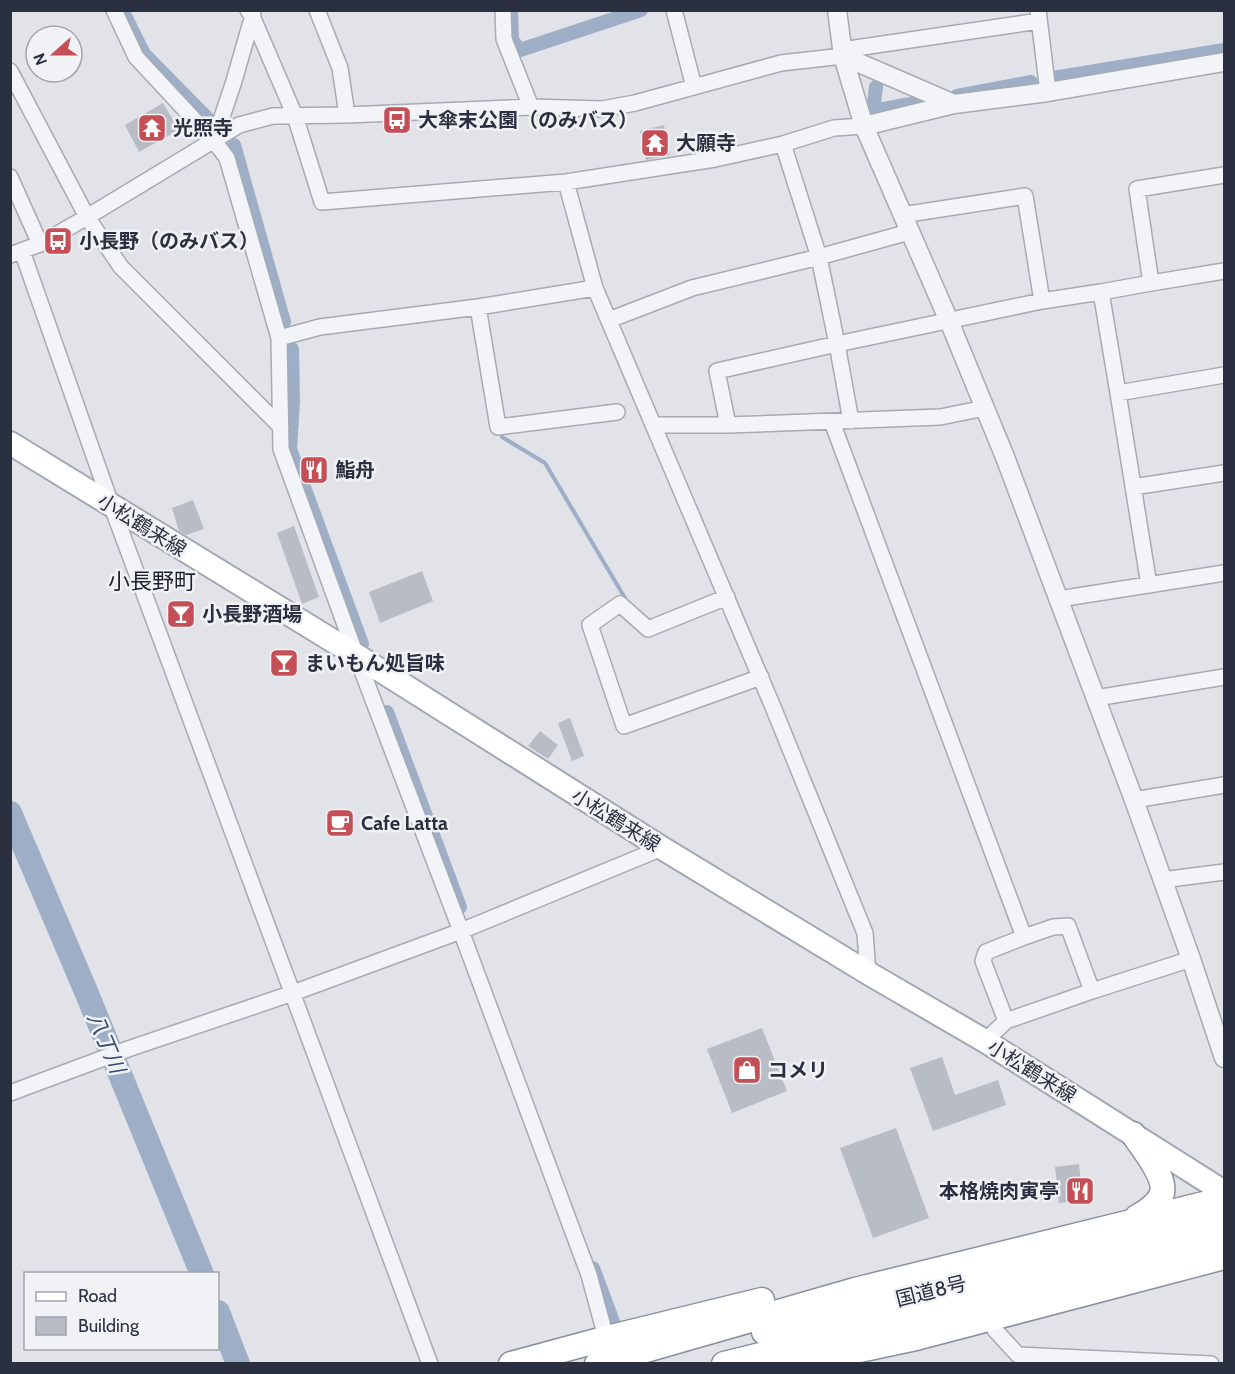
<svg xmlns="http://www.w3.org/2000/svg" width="1235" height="1374" font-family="Cabin,'Noto Sans JP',sans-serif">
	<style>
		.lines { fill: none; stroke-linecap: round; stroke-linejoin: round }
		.stream { stroke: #9eaec6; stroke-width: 4 }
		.canal { stroke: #9eaec6; stroke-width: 14 }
		.river { stroke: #9eaec6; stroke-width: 24 }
		.building { fill: #b8bcc5 }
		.minor-casing { stroke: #a6aab2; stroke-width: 18 }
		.tertiary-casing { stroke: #a6aab2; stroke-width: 21 }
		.primary-casing { stroke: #a1a7b3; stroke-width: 26 }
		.trunk-casing { stroke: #89909e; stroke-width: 27 }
		.minor { stroke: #f3f4f7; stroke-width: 15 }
		.tertiary { stroke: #f3f4f7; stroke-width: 18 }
		.primary { stroke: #fff; stroke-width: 22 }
		.trunk { stroke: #fff; stroke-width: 24 }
		.labels { text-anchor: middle; stroke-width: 5; stroke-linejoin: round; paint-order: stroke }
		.poi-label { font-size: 20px; font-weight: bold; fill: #2a303f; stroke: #f0f2f6; text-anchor: start }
		.street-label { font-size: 20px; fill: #2a303f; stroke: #f0f2f6 }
		.water-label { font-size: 21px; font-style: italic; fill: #374c70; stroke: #f0f2f6 }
		.quarter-label { font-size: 22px; fill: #1c2130; stroke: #f0f2f6 }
	</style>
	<rect width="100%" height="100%" fill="#e1e3e8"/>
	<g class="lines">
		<!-- stream -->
		<path class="stream" d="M502,437L545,463L625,598"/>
		<!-- canal -->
		<path class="canal" d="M122,10L144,54L209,120
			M511,10L512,40L520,50L641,10
			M1053,78L1224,50
			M876,87L873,111L921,102
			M957,96L1031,82
			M234,145L284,322
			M292,349L293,402L290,449L362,644
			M387,712L460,907
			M593,1268L615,1327"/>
		<!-- river -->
		<path class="river" d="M10,813L85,989L202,1274
			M218,1312L238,1364"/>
	</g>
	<!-- building -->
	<path class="building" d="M163,103L179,130L139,152L125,125Z
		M664,125L670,155L646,160L640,131Z
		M193,500L204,529L186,535L179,531L172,508Z
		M294,526L319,597L302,604L277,533Z
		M422,571L433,601L380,623L369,592Z
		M570,718L584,756L572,761L558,723Z
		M540,731L558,745L548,759L528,746Z
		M762,1028L787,1091L732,1113L707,1049Z
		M942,1057L955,1095L998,1080L1006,1105L933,1131L910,1068Z
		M896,1128L929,1218L873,1238L840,1148Z
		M1079,1164L1083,1200L1059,1203L1055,1167Z"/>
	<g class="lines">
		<!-- minor casing -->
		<g class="minor-casing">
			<path id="minor" d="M114,10L136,57L214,141L227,158L279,338L281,449L356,655L461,931L589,1275L608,1345
				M248,10L252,16L295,116L322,202L566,182L715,159L783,144L834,128L864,126
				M317,10L340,68L347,115
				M503,10L504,39L531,107
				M674,10L694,87
				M1038,10L1048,92
				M842,50L1039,21
				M10,71L87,217L121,267L281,427
				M214,141L234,81L253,15
				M783,144L819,257L837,344L851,421
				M10,177L40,244
				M566,182L595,288L773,707L865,933L868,973
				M902,215L1025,196L1042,301
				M22,251L112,507L430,1364
				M10,255L40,244L87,217L239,125L273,116L347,115L531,107L602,109L635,103L781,63L843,56
				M1151,283L1137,189L1224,175
				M1101,292L1118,393
				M478,307L498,427L617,412
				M609,320L692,288L819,257L909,232
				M279,338L320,327L478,307L595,288
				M832,422L1024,937L1053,927L1068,926L1092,991
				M654,425H728L940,417L985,408
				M728,425L717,371L837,344L1042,301L1101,292L1151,283L1224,271
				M1133,487L1224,473
				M1149,585L1118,393L1224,375
				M727,597L648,629L620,604L590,625L624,726L761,677
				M1059,599L1224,573
				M1096,698L1224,677
				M1134,800L1224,785
				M1162,880L1224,872
				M1006,1021L983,961L986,952L1024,937
				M985,1041L1006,1021L1092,991L1191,959
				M10,1093L128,1049L293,993L461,931L662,848
				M995,1330L1018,1355L1211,1364"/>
		</g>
		<!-- tertiary casing -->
		<g class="tertiary-casing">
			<path id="tertiary" d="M837,10L843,56L864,126L949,321L1005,457L1134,800L1191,959L1224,1058
				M843,56L954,104
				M864,126L954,104L1048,92L1224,62"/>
		</g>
		<!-- primary casing -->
		<g class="primary-casing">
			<path id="primary" d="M10,443L356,655L662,848L868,973L985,1041L1224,1192"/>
		</g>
		<!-- trunk casing -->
		<g class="trunk-casing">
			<path id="trunk" d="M1133,1134C1142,1147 1169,1180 1161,1196C1156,1206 1146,1212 1137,1217
				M764,1332L1224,1219
				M511,1364L607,1338L762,1300
				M597,1364L855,1290L1224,1199
				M724,1364L1224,1240
				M794,1364L916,1338L1224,1257"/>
		</g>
		<!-- minor -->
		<use href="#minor" class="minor"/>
		<!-- tertiary -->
		<use href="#tertiary" class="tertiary"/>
		<!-- primary -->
		<use href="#primary" class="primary"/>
		<!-- trunk -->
		<use href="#trunk" class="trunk"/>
	</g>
	<!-- icons -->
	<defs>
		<g id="bus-square" transform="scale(1.5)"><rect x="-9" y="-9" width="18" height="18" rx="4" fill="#c44f57" stroke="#f0f2f6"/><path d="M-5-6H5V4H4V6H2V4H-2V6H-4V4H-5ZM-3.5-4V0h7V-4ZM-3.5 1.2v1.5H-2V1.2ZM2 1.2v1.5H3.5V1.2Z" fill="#fff"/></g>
		<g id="temple-square" transform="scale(1.5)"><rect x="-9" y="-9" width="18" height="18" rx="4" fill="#c44f57" stroke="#f0f2f6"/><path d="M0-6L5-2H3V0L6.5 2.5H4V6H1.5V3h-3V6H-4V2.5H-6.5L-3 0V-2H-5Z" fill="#fff"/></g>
		<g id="restaurant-square" transform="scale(1.5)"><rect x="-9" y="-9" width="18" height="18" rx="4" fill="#c44f57" stroke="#f0f2f6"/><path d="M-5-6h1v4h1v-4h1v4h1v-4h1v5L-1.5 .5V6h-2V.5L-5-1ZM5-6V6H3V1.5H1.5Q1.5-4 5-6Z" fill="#fff"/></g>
		<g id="bar-square" transform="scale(1.5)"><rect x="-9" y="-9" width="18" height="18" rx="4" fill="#c44f57" stroke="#f0f2f6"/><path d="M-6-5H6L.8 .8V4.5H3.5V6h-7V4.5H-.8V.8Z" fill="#fff"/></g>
		<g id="cafe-square" transform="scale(1.5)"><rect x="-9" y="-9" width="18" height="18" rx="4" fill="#c44f57" stroke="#f0f2f6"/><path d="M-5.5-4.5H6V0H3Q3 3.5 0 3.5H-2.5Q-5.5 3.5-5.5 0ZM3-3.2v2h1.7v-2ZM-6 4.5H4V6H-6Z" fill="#fff"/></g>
		<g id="shop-square" transform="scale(1.5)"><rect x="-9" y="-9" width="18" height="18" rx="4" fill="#c44f57" stroke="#f0f2f6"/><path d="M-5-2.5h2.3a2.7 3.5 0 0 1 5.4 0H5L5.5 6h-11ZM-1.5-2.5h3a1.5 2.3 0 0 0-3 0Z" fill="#fff"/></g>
	</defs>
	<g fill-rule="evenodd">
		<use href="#bus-square" x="397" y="120"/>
		<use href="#temple-square" x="152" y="128"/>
		<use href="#temple-square" x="655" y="143"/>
		<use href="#bus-square" x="58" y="241"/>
		<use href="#restaurant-square" x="314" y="470"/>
		<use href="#bar-square" x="181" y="614"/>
		<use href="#bar-square" x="284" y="663"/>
		<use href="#cafe-square" x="340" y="823"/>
		<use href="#shop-square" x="747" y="1070"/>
		<use href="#restaurant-square" x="1080" y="1191"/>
	</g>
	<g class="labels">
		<!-- poi labels -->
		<g class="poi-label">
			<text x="418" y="127">大傘末公園（のみバス）</text>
			<text x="173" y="135">光照寺</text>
			<text x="676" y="150">大願寺</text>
			<text x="79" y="248">小長野（のみバス）</text>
			<text x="335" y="477">鮨舟</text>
			<text x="202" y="621">小長野酒場</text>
			<text x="305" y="670">まいもん処旨味</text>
			<text x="361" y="830">Cafe Latta</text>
			<text x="768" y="1077">コメリ</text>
			<text x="1059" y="1198" text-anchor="end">本格焼肉寅亭</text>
		</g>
		<!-- street labels -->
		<g class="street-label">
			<text transform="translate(142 525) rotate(32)" y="7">小松鶴来線</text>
			<text transform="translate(616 820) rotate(32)" y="7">小松鶴来線</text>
			<text transform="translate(1032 1071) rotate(32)" y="7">小松鶴来線</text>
			<text transform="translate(931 1291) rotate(-14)" y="7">国道8号</text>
		</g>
		<!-- water labels -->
		<g class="water-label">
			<text transform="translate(106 1043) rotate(67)" y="7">八丁川</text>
		</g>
		<!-- quarter labels -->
		<g class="quarter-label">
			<text x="152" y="589">小長野町</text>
		</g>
	</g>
	<!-- border -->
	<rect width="1235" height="1374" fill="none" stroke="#2a303f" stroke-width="24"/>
	<!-- legend -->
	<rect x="24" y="1272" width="195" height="78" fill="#f0f2f6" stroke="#a1a4ad" stroke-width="1.5"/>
	<rect x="36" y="1292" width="30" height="9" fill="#ffffff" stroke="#a1a4ad" stroke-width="1.5"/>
	<text x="78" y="1302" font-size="18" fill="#2a303f">Road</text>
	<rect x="36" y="1317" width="30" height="18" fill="#b8bcc5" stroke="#a1a4ad" stroke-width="1.5"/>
	<text x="78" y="1332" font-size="18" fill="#2a303f">Building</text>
	<!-- north arrow -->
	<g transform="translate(54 54) rotate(249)"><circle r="28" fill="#f0f2f6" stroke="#a1a4ad" stroke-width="1.5"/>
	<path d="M0-4.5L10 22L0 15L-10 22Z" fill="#c44f57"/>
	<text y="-9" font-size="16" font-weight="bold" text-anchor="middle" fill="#2a303f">N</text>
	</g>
</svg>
